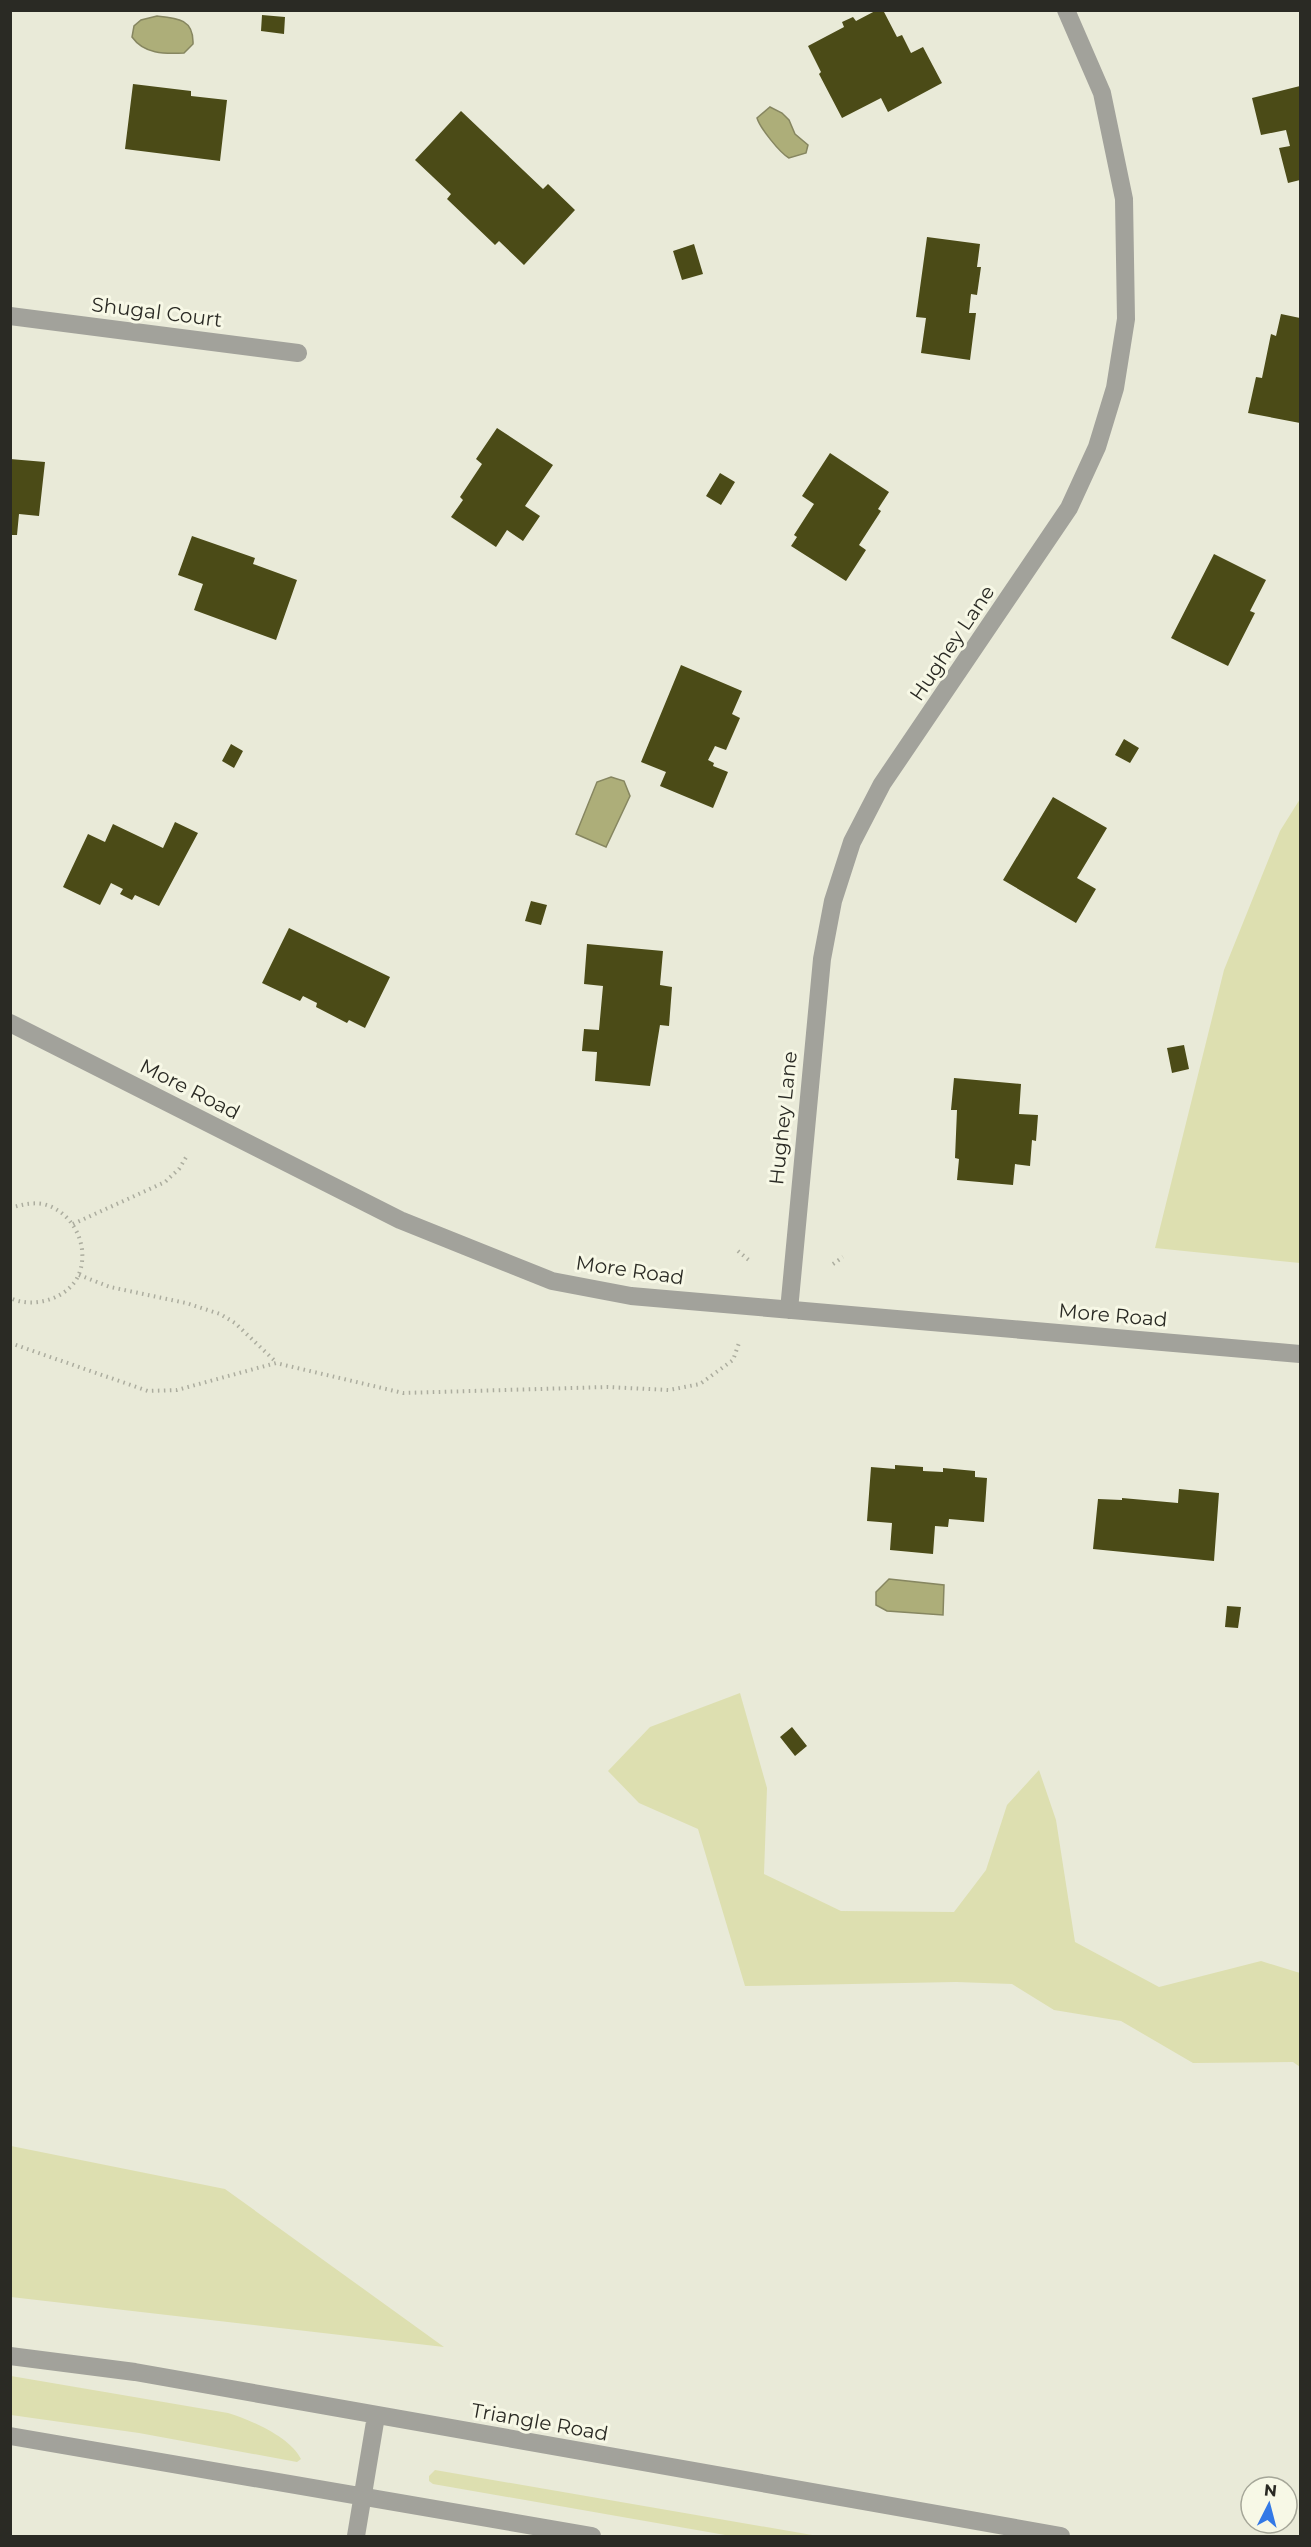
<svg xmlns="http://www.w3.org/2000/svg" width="1311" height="2547" font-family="Montserrat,sans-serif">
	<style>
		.green { fill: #dddfb0 }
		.water { fill: #adae79; stroke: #868660; stroke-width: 1.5 }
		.building { fill: #4b4b17 }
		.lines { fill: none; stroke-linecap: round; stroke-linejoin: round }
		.path { stroke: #acad9f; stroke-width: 4; stroke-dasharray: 1.5 4.5; stroke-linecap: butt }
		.minor { stroke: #a2a29b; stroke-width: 18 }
		.labels { text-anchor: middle; stroke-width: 6; stroke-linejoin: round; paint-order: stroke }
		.street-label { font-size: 20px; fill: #2a2a24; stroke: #f7f8e6 }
	</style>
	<rect width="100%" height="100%" fill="#e9ead8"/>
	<!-- green -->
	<path class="green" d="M1300,799V1263L1155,1248L1224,970L1280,831Z
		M740,1693L767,1788L764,1874L841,1911L954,1912L986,1870L1007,1805L1039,1770L1056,1820L1075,1942L1159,1987L1261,1961L1300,1973V2067L1293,2062L1193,2063L1121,2021L1054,2010L1012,1984L956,1982L745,1986L698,1829L639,1803L608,1771L650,1727Z
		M11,2146L225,2189L444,2347L11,2297Z
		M11,2376L228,2413C251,2420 290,2437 301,2459L297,2462L139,2433L11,2415Z
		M435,2470L818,2536H731L433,2484L429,2481V2476Z"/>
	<!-- water -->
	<path class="water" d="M157,16C177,18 194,19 193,44L184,53C164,54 144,54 132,37L134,26L141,20Z
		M770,107L782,113L789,120L795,134L808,145L806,153L789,158C780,153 760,128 757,118Z
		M611,777L624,781L630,796L606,847L576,834L597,782Z
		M889,1579L944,1585L943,1615L887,1611L876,1605V1592Z"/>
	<!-- building -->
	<path class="building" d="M877,10H883L897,37L902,35L911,53L923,47L942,83L888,112L881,98L842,118L819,74L821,72L808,46L844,27L842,22L853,17L856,21Z
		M262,15L285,17L284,34L261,31Z
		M133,84L191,91V96L227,100L220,161L125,149Z
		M1300,86V180L1288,183L1279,148L1290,146L1286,130L1261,135L1252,98Z
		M461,111L543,189L548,184L575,210L524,265L499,241L495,245L447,199L451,194L415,160Z
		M927,237L980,244L977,267H981L977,295L971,294L969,313H976L970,360L921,353L926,318L916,317Z
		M694,244L703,274L682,280L673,251Z
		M1281,314L1300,318V423L1248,413L1256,377L1262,378L1271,334L1276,336Z
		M497,428L553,465L525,506L540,516L523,541L507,530L496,547L451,517L463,500L460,497L482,464L476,459Z
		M830,453L889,492L878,509L881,511L859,545L866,550L846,581L791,546L797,537L794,535L814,504L802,496Z
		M10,459L45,462L39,516L19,514L17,535H10Z
		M720,473L735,482L721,505L706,496Z
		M192,536L255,558L253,564L297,580L276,640L194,610L203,584L178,575Z
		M1214,554L1266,580L1250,611L1255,613L1228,666L1171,638Z
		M681,665L742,691L732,714L740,718L726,750L715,746L708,760L714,763L713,766L728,772L713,808L660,786L666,772L641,762Z
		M1124,739L1139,748L1130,763L1115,755Z
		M231,744L243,751L234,768L222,761Z
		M1053,797L1107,828L1077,878L1096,889L1076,923L1003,880Z
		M175,822L198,833L159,906L135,895L132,900L120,894L123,889L111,883L100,905L63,887L88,834L105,842L113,824L163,848Z
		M531,901L547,905L541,925L525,921Z
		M289,928L390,977L365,1028L349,1020L347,1023L316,1007L317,1003L303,996L300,1001L262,983Z
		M587,944L663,951L660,985L672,987L669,1026L660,1025L650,1086L595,1081L597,1052L582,1051L584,1029L599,1030L603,986L584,984Z
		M1184,1045L1189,1069L1172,1073L1167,1048Z
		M954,1078L1021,1084L1019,1114L1038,1115L1036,1141L1032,1140L1030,1166L1015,1164L1013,1185L957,1180L959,1159L955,1158L957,1110H951Z
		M895,1465L923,1467V1471L943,1472V1468L975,1471V1477L987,1478L984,1522L949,1519L948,1527L935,1526L933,1554L890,1550L892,1523L867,1521L871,1467L895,1469Z
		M1179,1489L1219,1493L1214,1561L1093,1549L1098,1499L1122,1500V1498L1178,1503Z
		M1227,1606L1241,1607L1238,1628L1225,1627Z
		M792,1727L807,1746L795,1756L780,1737Z"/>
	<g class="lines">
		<!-- path -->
		<path class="path" d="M10,1208C21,1205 31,1202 43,1204C73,1211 90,1246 79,1274C69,1299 33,1309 10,1298
			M73,1224L165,1182L179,1169L188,1154
			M738,1251L750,1261
			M833,1264L843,1257
			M79,1275L110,1287L186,1303L220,1314L235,1323L276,1362
			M10,1343L148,1391L177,1390L276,1363L403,1393L607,1387L669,1390L700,1384L733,1360L739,1343"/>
		<!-- minor -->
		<path class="minor" d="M10,316L298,353
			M10,1023L400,1220L552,1281L631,1296L1300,1354
			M789,1310L822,959L833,901L852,842L882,784L1069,508L1097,447L1115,388L1126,319L1124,199L1102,93L1066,10
			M10,2356L135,2372L1061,2536
			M10,2436L592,2536
			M356,2536L376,2416"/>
	</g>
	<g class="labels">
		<!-- street labels -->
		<g class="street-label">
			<text transform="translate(157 312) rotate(7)" y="7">Shugal Court</text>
			<text transform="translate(952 643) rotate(-56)" y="7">Hughey Lane</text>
			<text transform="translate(190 1089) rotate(27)" y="7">More Road</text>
			<text transform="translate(783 1118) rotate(-84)" y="7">Hughey Lane</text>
			<text transform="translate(630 1270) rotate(8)" y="7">More Road</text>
			<text transform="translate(1113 1315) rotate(5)" y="7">More Road</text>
			<text transform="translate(540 2422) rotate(10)" y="7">Triangle Road</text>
		</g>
	</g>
	<!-- border -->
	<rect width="1311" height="2547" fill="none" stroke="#2a2a24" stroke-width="24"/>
	<!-- north arrow -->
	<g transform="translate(1269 2505) rotate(6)"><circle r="28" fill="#f7f8e6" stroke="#a5a698" stroke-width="1.5"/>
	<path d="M0-4.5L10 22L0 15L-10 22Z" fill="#3379e6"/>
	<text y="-9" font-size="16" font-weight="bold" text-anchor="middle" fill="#2a2a24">N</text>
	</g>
</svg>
